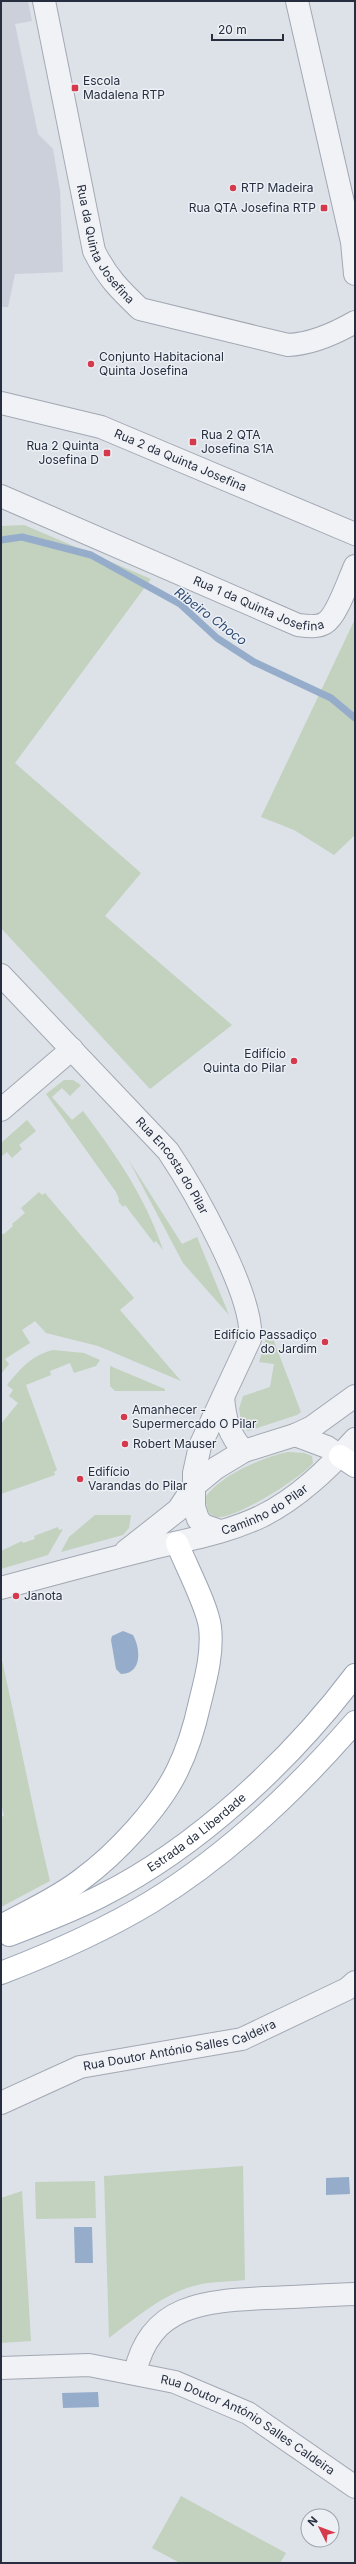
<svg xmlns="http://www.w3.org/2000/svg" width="356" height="2564" font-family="Inter,sans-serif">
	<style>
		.built { fill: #cbd0da }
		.green { fill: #c2d2be }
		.water { fill: #95adca }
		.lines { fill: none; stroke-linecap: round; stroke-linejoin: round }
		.stream { stroke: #95adca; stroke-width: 7 }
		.minor-casing { stroke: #a2a8b2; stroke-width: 24 }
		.major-casing { stroke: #9ca5b4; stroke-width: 24 }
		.minor { stroke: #f0f2f6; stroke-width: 22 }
		.major { stroke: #fff; stroke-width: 22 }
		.poi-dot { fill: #d53a4c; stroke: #ecf0f5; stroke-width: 1.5 }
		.labels { text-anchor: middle; stroke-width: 3; stroke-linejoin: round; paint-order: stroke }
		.poi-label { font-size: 12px; fill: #262e3f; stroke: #ecf0f5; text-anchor: start }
		.street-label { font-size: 12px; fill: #262e3f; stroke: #ecf0f5 }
		.water-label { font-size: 13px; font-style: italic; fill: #2e4b75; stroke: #ecf0f5 }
	</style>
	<rect width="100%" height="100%" fill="#dde1e8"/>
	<!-- built -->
	<path class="built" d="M1,1H28L32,21L15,24L38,134L53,149L60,191L63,272L15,274L8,307H1Z"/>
	<!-- green -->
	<path class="green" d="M24,525L151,579L15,763L141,873L105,916L232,1025L150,1089L1,928V526Z
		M355,619V835L334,855L294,830L261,817Z
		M64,1080H73L81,1085L70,1096L62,1088L52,1097L72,1120L83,1111C115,1153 146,1198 163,1250L156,1241L154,1243L125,1205L123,1207L118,1201L119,1199L116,1192L46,1094Z
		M27,1120L36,1131L19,1145L22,1149L12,1158L7,1152L1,1157V1143Z
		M128,1159L182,1244L197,1237L229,1315L183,1263Z
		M39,1192L42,1195L45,1193L134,1298L120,1310L181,1381L98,1346L46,1333L35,1321L22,1330L30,1343L5,1359L9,1364L1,1374V1234H4L13,1226L12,1224L25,1213L21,1208Z
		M272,1336L301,1412L297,1415L248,1431L242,1426L239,1409L243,1396L270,1387L274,1364L259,1362L266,1338Z
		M53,1350L84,1353L100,1360L96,1366L74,1373L70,1363L50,1371L51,1375L26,1385L57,1470L54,1472L55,1475L1,1494V1424L18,1403L9,1396L13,1390L7,1385C21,1368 32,1355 53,1350Z
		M110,1366L165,1389V1391H115L110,1386Z
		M288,1452L304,1453L312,1456L313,1463C301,1478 241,1515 221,1517C216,1518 212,1516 208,1512L205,1498C219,1476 263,1457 288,1452Z
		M95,1515H131L129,1528L123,1535L61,1552L69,1537Z
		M58,1527L59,1530L63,1529L48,1555L1,1569V1551L22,1541L23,1543L35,1539L34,1536Z
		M1,1656C18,1731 32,1806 50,1881L1,1907V1817L4,1816L1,1802Z
		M243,2166L245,2280C231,2282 216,2281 202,2284C166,2291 137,2317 109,2338L104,2176Z
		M95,2181L96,2218L36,2219L35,2182Z
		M22,2191L31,2341L1,2343V2198Z
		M181,2496L286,2553L280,2563H180L152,2548Z"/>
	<!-- water -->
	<path class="water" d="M123,1631L133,1635C141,1649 142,1674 121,1674L116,1669L111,1640L112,1636Z
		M349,2177L350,2194L326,2195V2178Z
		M74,2227H92L93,2263H75Z
		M98,2392L99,2407L63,2408L62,2393Z"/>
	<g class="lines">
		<!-- stream -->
		<path class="stream" d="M1,540L22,537L91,555L180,604L217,638L254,662L331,698L355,718"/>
		<!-- minor casing -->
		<g class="minor-casing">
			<g id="minor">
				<path id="s1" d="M44,1L94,251C107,277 119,289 140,309L288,345C312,344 334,334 355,322"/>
				<path d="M297,1L352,242L355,274"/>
				<path id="s2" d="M1,403L101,427L355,534"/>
				<path id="s3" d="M1,496L298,625C306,626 317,628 325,623C337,616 349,579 355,566"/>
				<path id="s4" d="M1,975L168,1151C193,1188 255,1297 250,1339L200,1446L194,1473V1507L198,1519L203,1525L220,1531"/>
				<path d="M1,1110L72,1049"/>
				<path d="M223,1397C225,1419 228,1434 244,1451"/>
				<path d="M295,1435L327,1447L340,1456"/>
				<path d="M126,1551L178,1510L194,1486L216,1468L244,1451L295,1435L312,1427L355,1396"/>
				<path id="s5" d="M1,1588C49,1575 97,1562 145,1550C184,1540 225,1534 262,1516C298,1498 328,1469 355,1439"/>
				<path id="s6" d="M1,2103L80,2067L242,2039L347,1989L355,1982"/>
				<path id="s7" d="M1,2368L89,2365L175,2382L248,2413L355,2487"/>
				<path d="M135,2373C150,2303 207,2301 267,2298C296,2297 326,2295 355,2294"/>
			</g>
		</g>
		<!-- major casing -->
		<g class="major-casing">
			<g id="major">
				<path d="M340,1456L355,1466"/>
				<path d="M1,1926C28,1911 58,1898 82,1879C116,1854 159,1808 177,1771C188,1749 195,1725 200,1702C206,1678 213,1652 210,1627C207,1605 186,1566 177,1543"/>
				<path id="s8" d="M9,1935C40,1923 72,1911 101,1896C197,1848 291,1760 355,1675"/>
				<path d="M1,1973C53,1953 103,1931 151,1902C229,1854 296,1790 355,1722"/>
			</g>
		</g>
		<!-- minor -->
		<use href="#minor" class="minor"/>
		<!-- major -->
		<use href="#major" class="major"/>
	</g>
	<!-- markers -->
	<g class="poi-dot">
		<rect x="71" y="84" width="8" height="8" rx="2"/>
		<circle cx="233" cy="188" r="4"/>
		<rect x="320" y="204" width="8" height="8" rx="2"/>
		<circle cx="91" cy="364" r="4"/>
		<rect x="189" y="438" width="8" height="8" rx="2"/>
		<rect x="103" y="449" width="8" height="8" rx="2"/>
		<circle cx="294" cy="1061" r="4"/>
		<circle cx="325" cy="1342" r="4"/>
		<circle cx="124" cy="1417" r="4"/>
		<circle cx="125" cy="1444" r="4"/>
		<circle cx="80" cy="1479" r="4"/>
		<circle cx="16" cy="1596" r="4"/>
	</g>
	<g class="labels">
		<!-- poi labels -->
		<g class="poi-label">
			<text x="83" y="85">Escola<tspan x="83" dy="14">Madalena RTP</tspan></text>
			<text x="241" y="192">RTP Madeira</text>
			<text x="316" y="212" text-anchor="end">Rua QTA Josefina RTP</text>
			<text x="99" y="361">Conjunto Habitacional<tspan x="99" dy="14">Quinta Josefina</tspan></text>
			<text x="201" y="439">Rua 2 QTA<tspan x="201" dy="14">Josefina S1A</tspan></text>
			<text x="99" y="450" text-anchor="end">Rua 2 Quinta<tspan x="99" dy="14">Josefina D</tspan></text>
			<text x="286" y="1058" text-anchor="end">Edifício<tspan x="286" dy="14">Quinta do Pilar</tspan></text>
			<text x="317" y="1339" text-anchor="end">Edifício Passadiço<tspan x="317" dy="14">do Jardim</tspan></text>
			<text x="132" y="1414">Amanhecer -<tspan x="132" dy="14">Supermercado O Pilar</tspan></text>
			<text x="133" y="1448">Robert Mauser</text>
			<text x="88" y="1476">Edifício<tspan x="88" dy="14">Varandas do Pilar</tspan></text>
			<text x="24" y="1600">Janota</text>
		</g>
		<!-- street labels -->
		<g class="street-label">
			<text dy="4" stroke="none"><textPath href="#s1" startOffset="253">Rua da Quinta Josefina</textPath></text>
			<text dy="4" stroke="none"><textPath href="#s2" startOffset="189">Rua 2 da Quinta Josefina</textPath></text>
			<text dy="4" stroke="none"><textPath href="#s3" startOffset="280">Rua 1 da Quinta Josefina</textPath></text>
			<text dy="4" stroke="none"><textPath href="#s4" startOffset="257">Rua Encosta do Pilar</textPath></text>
			<text dy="4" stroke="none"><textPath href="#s5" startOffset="276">Caminho do Pilar</textPath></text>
			<text dy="4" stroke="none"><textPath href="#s8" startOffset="215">Estrada da Liberdade</textPath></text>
			<text dy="4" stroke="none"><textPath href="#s6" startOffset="189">Rua Doutor António Salles Caldeira</textPath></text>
			<text dy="4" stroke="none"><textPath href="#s7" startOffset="260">Rua Doutor António Salles Caldeira</textPath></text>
		</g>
		<!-- water labels -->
		<g class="water-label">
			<text transform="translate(211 616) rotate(37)" y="5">Ribeiro Choco</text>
		</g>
	</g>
	<!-- border -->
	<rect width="356" height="2564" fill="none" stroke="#262e3f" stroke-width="4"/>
	<!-- north arrow -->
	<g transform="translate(320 2528) rotate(312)"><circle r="19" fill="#ecf0f5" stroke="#9da2ac"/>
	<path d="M0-3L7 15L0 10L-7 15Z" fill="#d53a4c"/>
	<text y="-6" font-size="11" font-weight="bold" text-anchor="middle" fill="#262e3f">N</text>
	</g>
	<!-- scale -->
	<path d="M212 34v6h71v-6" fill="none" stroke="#262e3f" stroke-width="2"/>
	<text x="218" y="34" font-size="12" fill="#262e3f" stroke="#ecf0f5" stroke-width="3" paint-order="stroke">20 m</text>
</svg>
